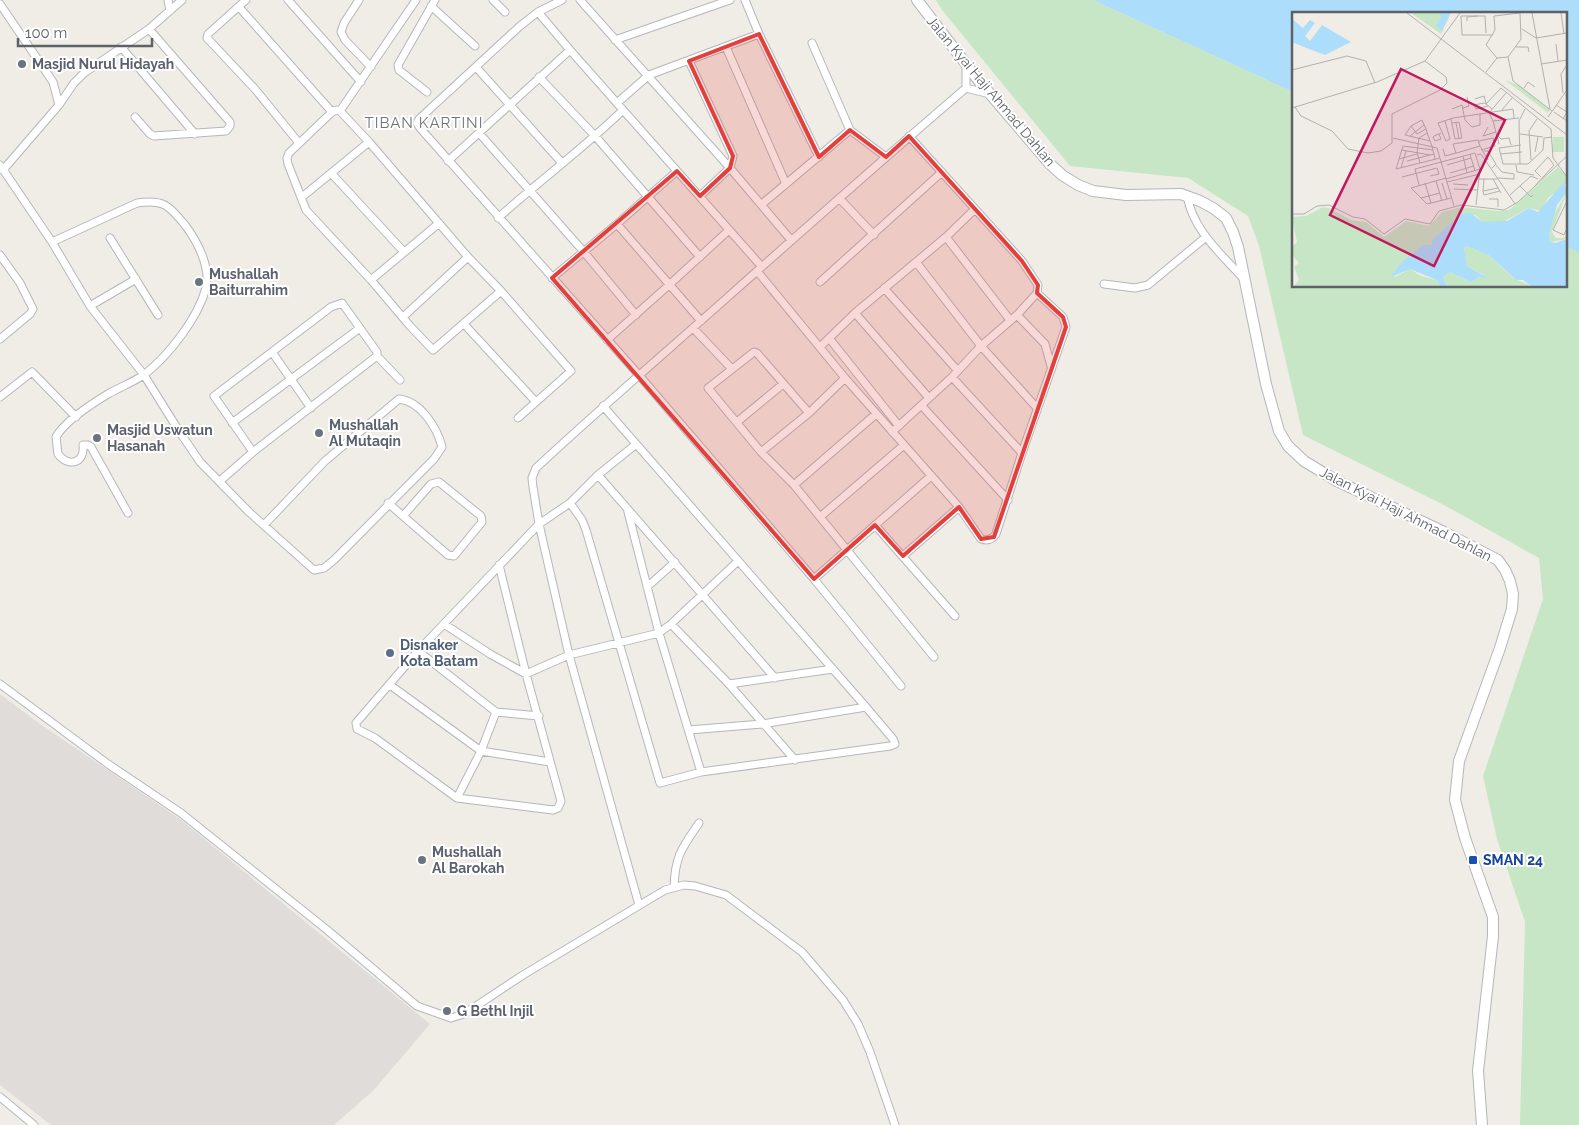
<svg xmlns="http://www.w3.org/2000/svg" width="1579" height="1125" font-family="Raleway,sans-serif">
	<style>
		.industrial { fill: #dfdcd9 }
		.green { fill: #c7e6c5 }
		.water { fill: #acddfb }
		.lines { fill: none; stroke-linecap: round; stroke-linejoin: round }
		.minor-casing { stroke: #b4b7bb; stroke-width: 9 }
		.secondary-casing { stroke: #b3b6bb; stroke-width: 12 }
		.minor { stroke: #fff; stroke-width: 7 }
		.secondary { stroke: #fff; stroke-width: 10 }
		.marked { fill: #e1403c; fill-opacity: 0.2; stroke: #e1403c; stroke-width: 4; stroke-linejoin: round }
		.worship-dot { fill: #6b7280; stroke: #fff; stroke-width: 2 }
		.service-dot { fill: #5c6f8a; stroke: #fff; stroke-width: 2 }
		.transit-dot { fill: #1a4fb4; stroke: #fff; stroke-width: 2 }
		.labels { text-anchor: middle; stroke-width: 4; stroke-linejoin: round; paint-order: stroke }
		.worship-label { font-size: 14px; font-weight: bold; fill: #5b616d; stroke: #fff; text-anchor: start }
		.street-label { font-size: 14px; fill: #5e6266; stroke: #fff }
		.service-label { font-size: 14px; font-weight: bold; fill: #4e5e75; stroke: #fff; text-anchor: start }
		.transit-label { font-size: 14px; font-weight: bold; fill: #164399; stroke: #fff; text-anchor: start }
		.neighbourhood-label { font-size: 15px; letter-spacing: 1px; fill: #6f7478; stroke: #fff }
		.inset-road { fill: none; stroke: #b2b1af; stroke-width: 1 }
		.view { fill: #c2185b; fill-opacity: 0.15; stroke: #c2185b; stroke-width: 2.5 }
		.inset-edge { fill: none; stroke: #5e6266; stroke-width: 2.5 }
	</style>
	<rect width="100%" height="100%" fill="#f0ede7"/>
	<!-- industrial -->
	<path class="industrial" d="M0,694L40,724L180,819L430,1024L373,1091L334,1125H51L0,1085Z"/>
	<!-- green -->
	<path class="green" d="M936,0H1093L1293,92V286H1565V216L1579,223V1125H1520L1525,922L1497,839L1483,776L1543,599L1539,558L1444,505L1303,435L1259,246L1248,216L1188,178L1070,166L942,10Z"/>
	<!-- water -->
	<path class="water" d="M1093,0H1579V252L1565,246V14H1293V92Z"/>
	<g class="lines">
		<!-- minor casing -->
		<g class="minor-casing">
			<path id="minor" d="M168,0L170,11
				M246,0L208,34L207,38L255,89L299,143
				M288,0L361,82
				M359,0L344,23L341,32L345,40L371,67
				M493,0L505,12
				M562,0L538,12L520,26L419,119L417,123L420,128L638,374L814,579L931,476
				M580,0L730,168L791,240
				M745,0L759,34L819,157
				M0,4L53,82L59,105L3,170L0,169
				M431,6L475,46
				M239,7L332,112
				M538,12L570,50L762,267
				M615,40L730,0
				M812,43L850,130L886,157
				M121,47L195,134
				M726,47L786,184
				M689,61L733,156L730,168L700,196
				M476,67L562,163
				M539,77L596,137L700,257
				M966,88L990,94
				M427,92L399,70L398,65L435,0
				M617,103L649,75L759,34
				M59,105L74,83L84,73L149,29L182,0
				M340,111L416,0
				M135,117L150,134L154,136L226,131L230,126V122L149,29
				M479,133L584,252L636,315
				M448,161L570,50
				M0,165L52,242L90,306L144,375L179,431L200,462L249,512L314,570L324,568L334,560L434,459L442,447C437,427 420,401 399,399L325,461L264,525
				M331,173L404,252
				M1187,195C1192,229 1221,254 1243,278
				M302,197L369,142
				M839,198L874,235
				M762,204L850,130
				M498,218C539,181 584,148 623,110
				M617,224L701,321
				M946,237L1010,320
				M110,238L158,315
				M52,242L137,203C163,199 169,205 185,225C197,241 211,267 206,288C198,318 169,355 145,374C134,382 120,387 108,394C93,403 65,421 56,437L58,454C69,468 85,463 83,445H88L91,447L128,513
				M0,255L20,283L33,309L30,314L0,339
				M916,262L981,346L1037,408
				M757,271L845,378L959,507L981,539C987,541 992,540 996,534L1022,453L1066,327L1063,317L1037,293
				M552,278L617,224L677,171
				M371,280L438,224
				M820,282L942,172
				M1104,284L1135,288L1148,285L1206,237
				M884,288L958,371
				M501,291L433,350L410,326L371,280L306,210L288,164L287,158L289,153L332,112L336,110L340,111L369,142L468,257L501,291L571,371L518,418
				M90,306L136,279
				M855,313L929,398
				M1017,315L1045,344L1051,366
				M403,317L468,257
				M464,324L536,402
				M693,328L732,369
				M829,338L899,426
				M607,340L669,285L729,230
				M820,347L855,313L946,237L975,209
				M272,352L311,408
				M377,356L400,380
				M952,377L1022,453
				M0,397L32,372L76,417
				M922,406L1008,500
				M809,413L757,353L754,352L708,388L761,452L794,485L934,657
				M737,422L783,384
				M232,423L360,328
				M892,432L952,377L981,346L1017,315L1037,293L1038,285L1022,261L909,136
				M761,452L809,413L845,378
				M598,475L775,678
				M220,481L253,452L377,356V352L342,303L331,307L214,396L253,452
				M794,485L876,414
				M388,503L448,555L454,556L482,522L481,516L439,482L431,484L403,516
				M570,503L582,520L586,530L660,783L701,772L890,746L895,744L893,739L866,707L603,406
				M627,508L659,633L701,772
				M820,517L904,445
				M875,525L955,616
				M903,556L959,507
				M499,565L526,674L561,801L558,808L553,810L457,798L375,738L357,729L356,723L418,651L539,524L570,503L598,475L635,445
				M814,579L901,686
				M647,587L675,562
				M444,624L490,654L526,674L569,655L659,633L671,624L738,561
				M671,624L729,684L795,760
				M418,651L496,712L481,751L457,798
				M0,684L108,764L181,813L326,929L417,1006L451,1018L464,1014L523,975L665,890L684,885L695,886L726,895L802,952L843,1000L858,1024L870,1052L895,1125
				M729,684L833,669
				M390,685L481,751L550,762
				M496,712L539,716
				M689,730L762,724L866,707
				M674,887C675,856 682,848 699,823
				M639,905L569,655L539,524L533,487L532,478L536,468C596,412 659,358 720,304C802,231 883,159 966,88V64
				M0,1097L34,1125"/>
		</g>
		<!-- secondary casing -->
		<g class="secondary-casing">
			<path id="secondary" d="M917,0L979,81L1050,164L1062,175L1078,185L1093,191L1126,195L1181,194L1200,201L1213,208L1226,218L1233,232L1238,247L1266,384L1279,431L1288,446L1304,461L1337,481L1444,532L1498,560L1505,570L1510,581L1513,594L1512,609L1500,648L1459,761L1455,800L1465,838L1493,917V936L1478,1071L1482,1125"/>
		</g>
		<!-- minor -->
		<use href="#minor" class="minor"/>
		<!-- secondary -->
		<use href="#secondary" class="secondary"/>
	</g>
	<!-- marked area -->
	<path class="marked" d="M759,34L819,157L850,130L886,157L909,136L1022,261L1038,285L1037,293L1063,317L1066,327L994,537L981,539L959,507L903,556L875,525L814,579L552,278L677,171L700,196L730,168L733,156L689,61Z"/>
	<!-- markers -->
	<g class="worship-dot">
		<circle cx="22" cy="64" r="5"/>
		<circle cx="199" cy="282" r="5"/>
		<circle cx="319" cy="433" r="5"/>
		<circle cx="97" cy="438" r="5"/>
		<circle cx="422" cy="860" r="5"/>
		<circle cx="447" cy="1011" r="5"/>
	</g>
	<circle class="service-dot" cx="390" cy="653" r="5"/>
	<rect class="transit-dot" x="1468" y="855" width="10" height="10" rx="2.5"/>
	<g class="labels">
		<!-- worship labels -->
		<g class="worship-label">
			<text x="32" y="69">Masjid Nurul Hidayah</text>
			<text x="209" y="279">Mushallah<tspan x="209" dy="16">Baiturrahim</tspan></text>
			<text x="329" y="430">Mushallah<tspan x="329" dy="16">Al Mutaqin</tspan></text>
			<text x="107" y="435">Masjid Uswatun<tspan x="107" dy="16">Hasanah</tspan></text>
			<text x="432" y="857">Mushallah<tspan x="432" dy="16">Al Barokah</tspan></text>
			<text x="457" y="1016">G Bethl Injil</text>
		</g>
		<!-- street labels -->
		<g class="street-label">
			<text transform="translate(991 91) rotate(50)" y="5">Jalan Kyai Haji Ahmad Dahlan</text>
			<text transform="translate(1406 514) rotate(27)" y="5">Jalan Kyai Haji Ahmad Dahlan</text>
		</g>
		<!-- service labels -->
		<g class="service-label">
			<text x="400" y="650">Disnaker<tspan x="400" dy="16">Kota Batam</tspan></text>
		</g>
		<!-- transit labels -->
		<g class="transit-label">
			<text x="1483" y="865">SMAN 24</text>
		</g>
		<!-- neighbourhood labels -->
		<g class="neighbourhood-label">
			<text x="424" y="128">TIBAN KARTINI</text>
		</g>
	</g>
	<!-- overview -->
	<g transform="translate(1292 12)">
		<rect width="275" height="275" fill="#f0ede7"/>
		<path d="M119,1H159L149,22ZM213,68L228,74L258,98L256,101ZM261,125H272V140H261ZM266,155L275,165V171L256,186L249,199L237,196L211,210H191L183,203L170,202L147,223L144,233L102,262L103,265L118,257L129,264L145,268L148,274H2L7,268L2,255L7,251L0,243V235L5,230L0,205L14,204L31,195L37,196L59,208L74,210L92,225L114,209L137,214L150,200L170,195L205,199L217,198ZM275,180L260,220L264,226H272L275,220V227L259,230L257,223L261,204ZM175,234L198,244L221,266L239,274H155L151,265L158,260L179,270L192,263L175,254L172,236Z" fill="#c7e6c5"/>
		<path d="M148,1H158L150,19L144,14L149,5ZM0,7L11,16L18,8L23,11L13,24L18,29L30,13L59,30L33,43L17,37L0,30ZM272,170L275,180L265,193L257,223L259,230L263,231L275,227V274H239L231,268H224L198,244L175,234L172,236L175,254L196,266L188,265L179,270L158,260L151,265L155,274H148L145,268L118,257L99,265L110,250L131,233H140V228L170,202L178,201L191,210L215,209L237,196L246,200Z" fill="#acddfb"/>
		<path class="inset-road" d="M115,1L275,123M240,1L258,97M269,1L272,22M175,9V5L186,4M230,17L244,26L275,21M194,21L193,4H169L170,23H201M264,32L266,49M224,35H236L237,40M216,45L221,69L260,99M205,46L194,33L203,18L202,4L228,1M249,52L275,48M0,58L55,44L74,49L83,71M194,60L205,46L216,45L229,27L228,1M232,76L236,70L243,75M214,81L197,101L201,109L227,106M271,81L269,62L275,53M183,87L192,84L194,91M194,92L209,76L259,117L261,146L275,165M264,93L275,100L271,107M196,94L184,97L182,93L192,91L194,92L200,97M3,95L9,104L40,119L56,137L76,141L89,139L100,131V102L148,78L155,71L154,65L133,49M0,96L85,70L133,49L168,1M171,96L177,94L175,85M160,97L170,93L173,108L180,115L188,113V102M210,98L220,86M262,100L275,109M256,105L275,78M159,107L163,127L170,126L167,110L160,111M153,109L158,127L154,129L146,111L161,106L221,97L222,106M201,109L207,132M164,111L167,126M119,114L125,122L134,117M196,115L191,124L204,120M147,122L149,127L143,129L141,125L142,124L147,122L149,121M228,122L251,125M205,123L209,127L217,126L219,133M118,124L132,113M101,126L145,136L162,194M138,129L113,123L119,114L130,108L134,117L138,129L140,134L143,147M187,129L201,126L203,134L189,138M229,133L207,136L211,152H236L251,138L252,126L260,125M188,134L196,148M151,137L153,144L164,141L168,140L188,134L186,128L161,132L164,141M110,138L138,143M141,138L111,134L104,157L148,146M192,139H196L204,152L200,156M243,140L246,125M178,142L183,159M208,142L230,140M185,143L189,142L223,192M171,144L175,161M107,147L125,142M239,148L237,119L245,107M115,149L142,142M128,151L125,140L127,126L135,121M228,152L227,109L233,97M155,153L179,146M204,153L210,160L222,162V167L206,166M224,153L225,160L242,163M109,156L114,139M158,161L182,154M110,165L145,156L147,162L138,164M249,165L243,159L256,145M154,166L119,176L135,192L159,186M154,167L188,157M187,167H205M192,167L191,179L206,176M201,167L209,181M144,169L150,189M155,170L188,162M133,171L139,191M150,171L155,187M161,172L176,173M127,173L123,157L183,141L188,157L184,193M228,174L239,185L241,183M242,175L262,153L256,145M162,177L186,178M191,179L192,183L208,179M218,183L239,164L246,167M129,186L148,181M197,187H206V195M275,189L261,218L272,223L275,216M0,202H12L25,194L37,193L61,205L73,207L92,222L113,207L138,212L147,199L169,193L212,198L226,190L275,144"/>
		<path class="view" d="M109,57L213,108L142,254L38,203Z"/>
		<rect width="275" height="275" class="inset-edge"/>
	</g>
	<!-- scale -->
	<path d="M18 38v8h134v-8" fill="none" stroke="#5e6266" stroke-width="2.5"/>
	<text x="25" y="38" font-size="15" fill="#5e6266" stroke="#ffffff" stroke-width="4" paint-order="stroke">100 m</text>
</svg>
